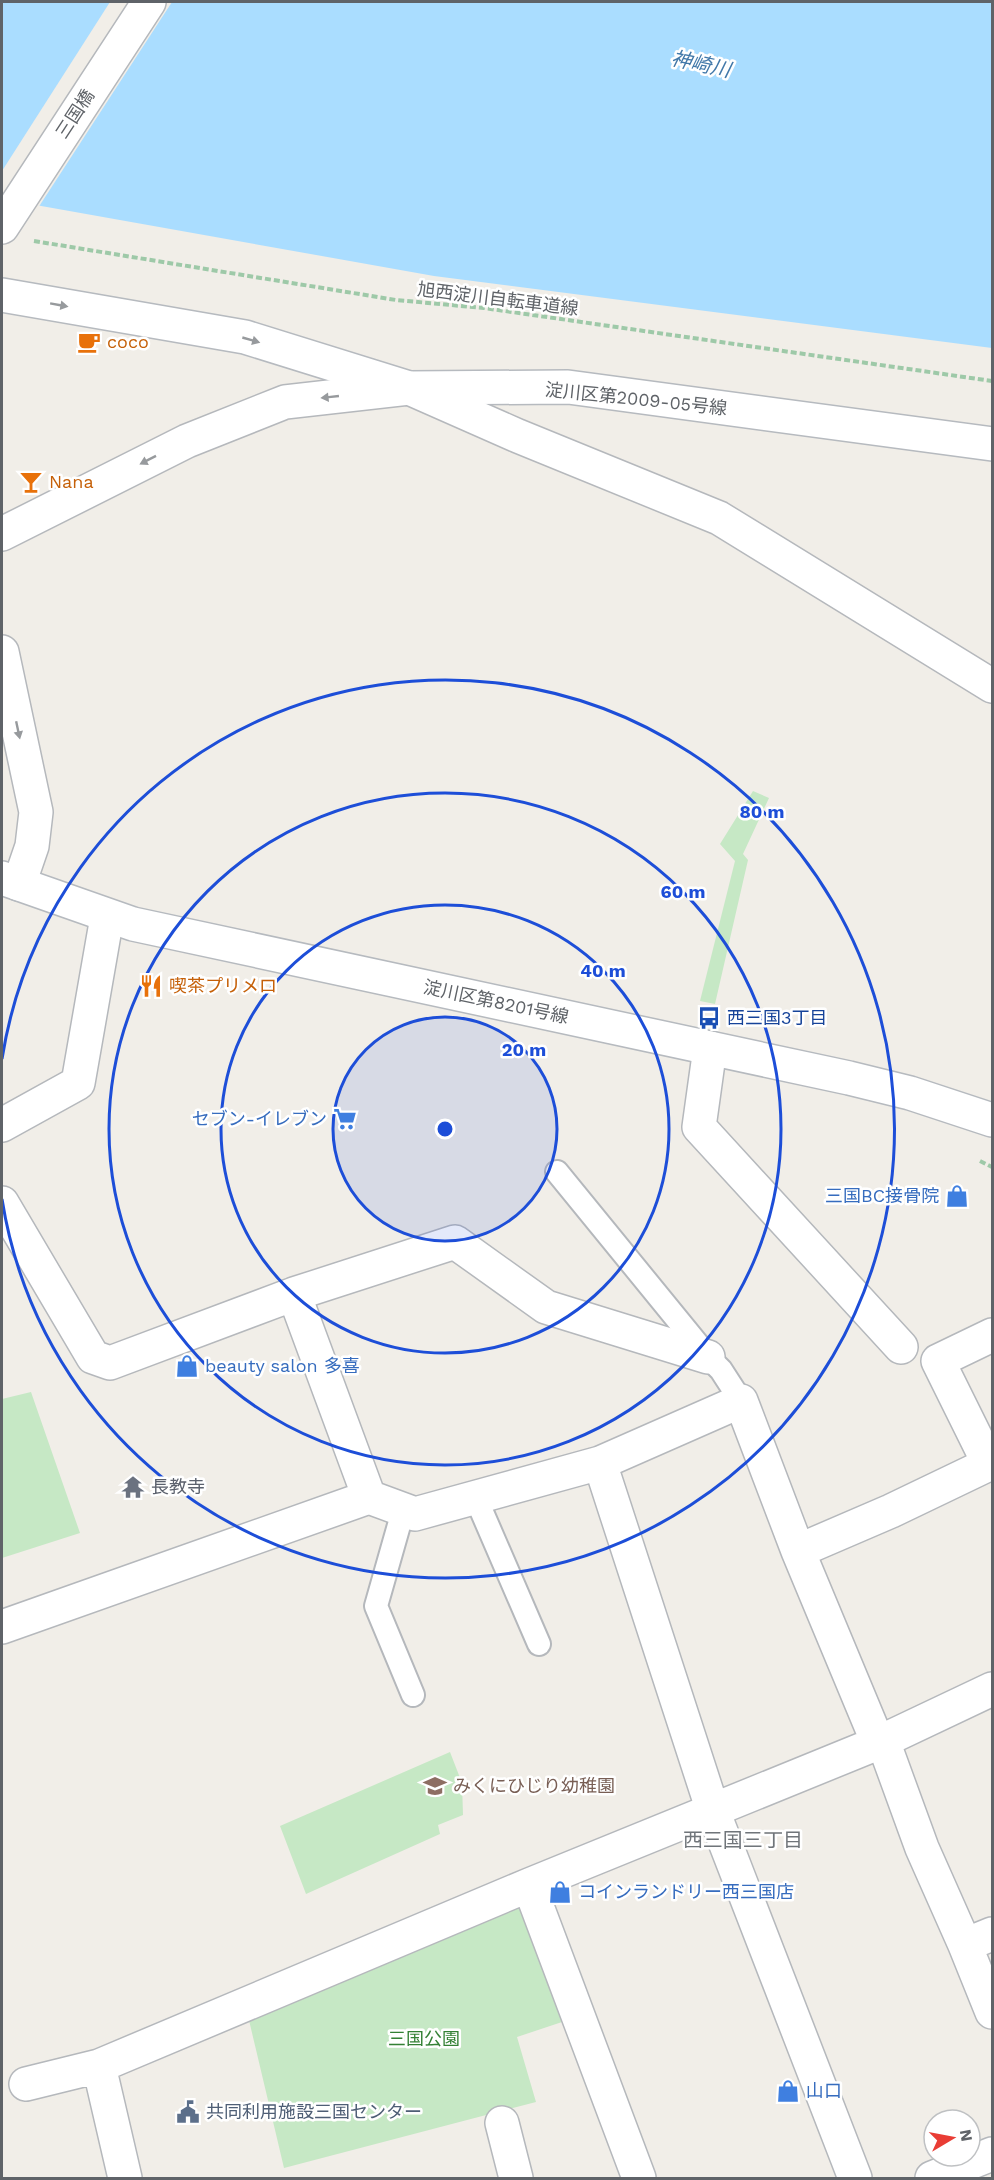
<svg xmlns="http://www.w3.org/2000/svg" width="994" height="2180" font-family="'Work Sans','Noto Sans JP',sans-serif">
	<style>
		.green { fill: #c6e8c5 }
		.water { fill: #adf }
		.pier { fill: #f1eee8 }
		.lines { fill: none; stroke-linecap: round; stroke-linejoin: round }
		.lane-casing { stroke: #b5b8bc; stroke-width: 26 }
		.street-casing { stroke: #b5b8bc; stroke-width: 36 }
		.secondary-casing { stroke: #b6babf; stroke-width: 36 }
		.path { stroke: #9ec9a8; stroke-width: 4; stroke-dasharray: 6 3; stroke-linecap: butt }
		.lane { stroke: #fff; stroke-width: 22 }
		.street { stroke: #fff; stroke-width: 33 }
		.secondary { stroke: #fff; stroke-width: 33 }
		.oneway { fill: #979a9d }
		.ring { fill: none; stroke: #1d4ed8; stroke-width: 3 }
		.labels { text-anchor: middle; stroke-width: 5; stroke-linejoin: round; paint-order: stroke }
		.street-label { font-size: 18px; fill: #5f6368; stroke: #fff }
		.food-label { font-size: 18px; fill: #c56008; stroke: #fff; text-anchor: start }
		.transit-label { font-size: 18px; fill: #164399; stroke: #fff; text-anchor: start }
		.shop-label { font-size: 18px; fill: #366cbe; stroke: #fff; text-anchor: start }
		.worship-label { font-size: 18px; fill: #5b616d; stroke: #fff; text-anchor: start }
		.education-label { font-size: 18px; fill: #785e54; stroke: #fff; text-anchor: start }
		.park-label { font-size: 18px; fill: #348135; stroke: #fff }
		.service-label { font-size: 18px; fill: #4e5e75; stroke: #fff; text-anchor: start }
		.water-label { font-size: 20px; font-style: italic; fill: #4178a9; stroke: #fff }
		.neighbourhood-label { font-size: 20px; fill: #70757a; stroke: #fff }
		.centre { fill: #1d4ed8; stroke: #fff; stroke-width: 3 }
		.ring-label { font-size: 18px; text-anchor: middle; font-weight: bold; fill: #1d4ed8; stroke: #fff; stroke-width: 5; stroke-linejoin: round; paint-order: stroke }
	</style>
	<rect width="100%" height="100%" fill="#f1eee8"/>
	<!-- green -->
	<path class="green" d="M753,791L769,798L743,854L748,860L715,1004L700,1001L735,861L720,844Z
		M31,1392L80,1533L2,1558V1399Z
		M450,1752L462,1783L463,1815L438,1825L440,1834L306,1894L280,1826Z
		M526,1899L571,2019L517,2037L536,2102L284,2168L248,2016Z"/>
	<!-- water -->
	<path class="water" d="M2,2H992V348L434,276L2,199Z"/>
	<!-- pier -->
	<path class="pier" d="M110,2H172L38,208L2,202V171Z"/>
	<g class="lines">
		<!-- lane casing -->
		<g class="lane-casing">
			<path id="lane" d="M557,1172L708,1357L721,1370L741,1401
				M475,1496L539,1644
				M403,1511L376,1606L413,1695"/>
		</g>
		<!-- street casing -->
		<g class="street-casing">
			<path id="street" d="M2,227L149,2
				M2,534L187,441L285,402L409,388L518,436L719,518L992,686
				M2,652L36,812L32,846L19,884
				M710,1048L699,1127L901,1347
				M2,1125L78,1083L107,917
				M2,1203L93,1357L110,1363L294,1294L455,1242L546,1307L708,1357
				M294,1294L369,1497
				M600,1463L713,1811L855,2178
				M798,1551L891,1511L989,1464L938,1361L992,1335
				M2,1627L369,1497L415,1514L600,1463L741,1401L798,1551L878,1743
				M883,1741L922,1848L965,1945L992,1934
				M529,1885L639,2178
				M965,1945L992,2012
				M99,2066L125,2178
				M26,2084L99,2066L529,1885L878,1743L992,1689
				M502,2123L516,2178
				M932,2178L992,2154"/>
		</g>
		<!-- secondary casing -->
		<g class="secondary-casing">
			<path id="secondary" d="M2,295L245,337L409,388L568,387L992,444
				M2,878L133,924L849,1078L910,1093L992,1120"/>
		</g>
		<!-- path -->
		<path class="path" d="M34,241L396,300L484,308L992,381
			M980,1161L992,1167"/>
		<!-- lane -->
		<use href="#lane" class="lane"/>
		<!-- street -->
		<use href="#street" class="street"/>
		<!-- secondary -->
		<use href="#secondary" class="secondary"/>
	</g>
	<!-- one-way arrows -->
	<defs><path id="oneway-solid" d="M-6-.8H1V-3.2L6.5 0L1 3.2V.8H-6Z" transform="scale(1.5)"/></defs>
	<g class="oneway">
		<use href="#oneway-solid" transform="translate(59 305) rotate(10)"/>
		<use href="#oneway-solid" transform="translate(251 340) rotate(16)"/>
		<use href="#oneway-solid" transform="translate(330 397) rotate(174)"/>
		<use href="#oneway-solid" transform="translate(148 460) rotate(153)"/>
		<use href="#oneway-solid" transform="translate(18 730) rotate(78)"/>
	</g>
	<!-- distance rings -->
	<circle cx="445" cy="1129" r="112" fill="#1d4ed8" fill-opacity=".12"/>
	<g class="ring">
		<circle cx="445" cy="1129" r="112"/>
		<circle cx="445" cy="1129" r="224"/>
		<circle cx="445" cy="1129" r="336"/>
		<path d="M2 1059A449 449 0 1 1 2 1199"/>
	</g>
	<!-- icons -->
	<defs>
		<g id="cafe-bare" transform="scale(1.8)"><path d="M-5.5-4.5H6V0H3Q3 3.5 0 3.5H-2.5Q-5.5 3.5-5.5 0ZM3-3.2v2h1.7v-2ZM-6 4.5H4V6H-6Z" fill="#e8710a" stroke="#fff" stroke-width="2.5" paint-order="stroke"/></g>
		<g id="bar-bare" transform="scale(1.8)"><path d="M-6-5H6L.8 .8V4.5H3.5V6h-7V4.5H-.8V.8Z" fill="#e8710a" stroke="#fff" stroke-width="2.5" paint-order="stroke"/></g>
		<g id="restaurant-bare" transform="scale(1.8)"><path d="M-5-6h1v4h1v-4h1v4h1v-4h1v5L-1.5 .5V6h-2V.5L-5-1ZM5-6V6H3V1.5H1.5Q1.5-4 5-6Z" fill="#e8710a" stroke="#fff" stroke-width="2.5" paint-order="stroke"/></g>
		<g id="bus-bare" transform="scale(1.8)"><path d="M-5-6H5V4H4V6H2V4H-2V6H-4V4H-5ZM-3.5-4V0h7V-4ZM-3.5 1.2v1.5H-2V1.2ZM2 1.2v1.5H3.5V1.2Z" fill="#1a4fb4" stroke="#fff" stroke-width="2.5" paint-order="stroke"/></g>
		<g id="supermarket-bare" transform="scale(1.8)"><path d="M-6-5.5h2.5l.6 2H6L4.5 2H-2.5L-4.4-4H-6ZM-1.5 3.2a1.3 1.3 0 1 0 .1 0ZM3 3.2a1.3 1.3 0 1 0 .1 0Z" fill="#3f7fe0" stroke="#fff" stroke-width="2.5" paint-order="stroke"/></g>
		<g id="shop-bare" transform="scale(1.8)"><path d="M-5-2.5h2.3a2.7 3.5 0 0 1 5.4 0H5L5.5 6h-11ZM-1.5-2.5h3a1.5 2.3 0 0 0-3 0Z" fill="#3f7fe0" stroke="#fff" stroke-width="2.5" paint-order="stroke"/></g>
		<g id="temple-bare" transform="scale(1.8)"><path d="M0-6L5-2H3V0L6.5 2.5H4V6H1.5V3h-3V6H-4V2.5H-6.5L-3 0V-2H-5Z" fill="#6b7280" stroke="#fff" stroke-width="2.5" paint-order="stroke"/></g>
		<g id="school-bare" transform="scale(1.8)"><path d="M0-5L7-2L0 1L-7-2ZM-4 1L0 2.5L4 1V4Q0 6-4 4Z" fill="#8d6e63" stroke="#fff" stroke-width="2.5" paint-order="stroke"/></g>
		<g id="civic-bare" transform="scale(1.8)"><path d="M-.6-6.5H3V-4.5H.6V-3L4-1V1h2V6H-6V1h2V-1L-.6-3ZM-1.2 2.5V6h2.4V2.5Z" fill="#5c6f8a" stroke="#fff" stroke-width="2.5" paint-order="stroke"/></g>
	</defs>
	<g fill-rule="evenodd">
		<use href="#cafe-bare" x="89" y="342"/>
		<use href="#bar-bare" x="31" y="482"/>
		<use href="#restaurant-bare" x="151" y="986"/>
		<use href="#bus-bare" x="709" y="1018"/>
		<use href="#supermarket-bare" x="345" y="1119"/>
		<use href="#shop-bare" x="957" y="1196"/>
		<use href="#shop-bare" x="187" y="1366"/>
		<use href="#temple-bare" x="133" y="1487"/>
		<use href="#school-bare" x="435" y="1786"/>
		<use href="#shop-bare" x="560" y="1892"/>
		<use href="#shop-bare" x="788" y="2091"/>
		<use href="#civic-bare" x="188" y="2112"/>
	</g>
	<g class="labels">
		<!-- street labels -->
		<g class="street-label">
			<text transform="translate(75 114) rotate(-57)" y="6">三国橋</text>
			<text transform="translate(498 299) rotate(7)" y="6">旭西淀川自転車道線</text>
			<text transform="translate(636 399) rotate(6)" y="6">淀川区第2009-05号線</text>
			<text transform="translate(496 1002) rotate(12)" y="6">淀川区第8201号線</text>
		</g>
		<!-- food labels -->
		<g class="food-label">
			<text x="107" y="348">coco</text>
			<text x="49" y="488">Nana</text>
			<text x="169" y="992">喫茶プリメロ</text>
		</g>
		<!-- transit labels -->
		<g class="transit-label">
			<text x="727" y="1024">西三国3丁目</text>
		</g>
		<!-- shop labels -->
		<g class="shop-label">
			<text x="327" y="1125" text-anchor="end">セブン-イレブン</text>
			<text x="939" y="1202" text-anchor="end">三国BC接骨院</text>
			<text x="205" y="1372">beauty salon 多喜</text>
			<text x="578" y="1898">コインランドリー西三国店</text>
			<text x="806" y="2097">山口</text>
		</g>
		<!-- worship labels -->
		<g class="worship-label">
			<text x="151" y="1493">長教寺</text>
		</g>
		<!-- education labels -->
		<g class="education-label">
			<text x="453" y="1792">みくにひじり幼稚園</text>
		</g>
		<!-- park labels -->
		<g class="park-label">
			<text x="424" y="2045">三国公園</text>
		</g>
		<!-- service labels -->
		<g class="service-label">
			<text x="206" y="2118">共同利用施設三国センター</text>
		</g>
		<!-- water labels -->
		<g class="water-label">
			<text transform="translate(701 64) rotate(12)" y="7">神崎川</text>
		</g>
		<!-- neighbourhood labels -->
		<g class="neighbourhood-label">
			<text x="743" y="1847">西三国三丁目</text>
		</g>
	</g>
	<circle cx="445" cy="1129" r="9" class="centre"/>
	<g class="ring-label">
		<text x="762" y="818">80 m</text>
		<text x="683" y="898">60 m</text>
		<text x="603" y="977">40 m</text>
		<text x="524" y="1056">20 m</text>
	</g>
	<!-- border -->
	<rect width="994" height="2180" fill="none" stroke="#5f6368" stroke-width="6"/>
	<!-- north arrow -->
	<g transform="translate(952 2138) rotate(80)"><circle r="28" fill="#ffffff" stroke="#bfc1c3" stroke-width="1.5"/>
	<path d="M0-4.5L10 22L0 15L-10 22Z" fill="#e93d35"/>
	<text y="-9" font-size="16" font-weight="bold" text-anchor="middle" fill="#5f6368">N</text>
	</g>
</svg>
